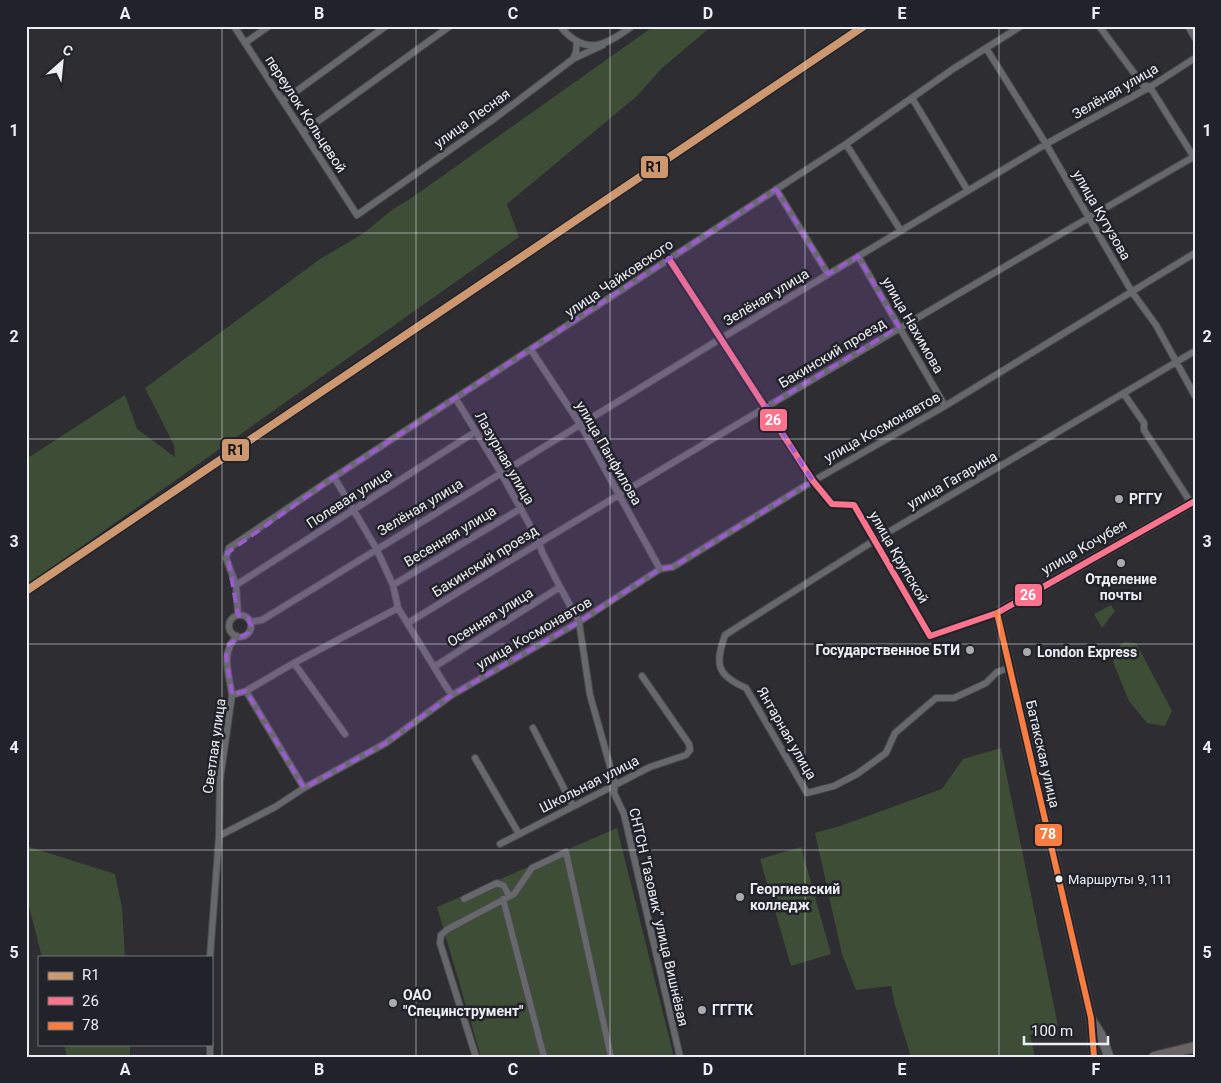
<svg xmlns="http://www.w3.org/2000/svg" width="1221" height="1083" font-family="Roboto,sans-serif">
	<style>
		.green { fill: #3d4d36 }
		.lines { fill: none; stroke-linecap: round; stroke-linejoin: round }
		.minor-casing { stroke: #4a4a4e; stroke-width: 8 }
		.secondary-casing { stroke: #4a4a4e; stroke-width: 11 }
		.primary-casing { stroke: #4a4a4e; stroke-width: 12 }
		.minor { stroke: #67686b; stroke-width: 6 }
		.secondary { stroke: #67686b; stroke-width: 9 }
		.primary { stroke: #6a6364; stroke-width: 10 }
		.bus-1-casing { stroke: #22232a; stroke-width: 10 }
		.bus-2-casing { stroke: #22232a; stroke-width: 10 }
		.bus-1 { stroke: #fc738d; stroke-width: 6 }
		.bus-2 { stroke: #f77d43; stroke-width: 6 }
		.rail-1-casing { stroke: #22232a; stroke-width: 11 }
		.rail-1 { stroke: #cd976f; stroke-width: 8 }
		.marked { fill: #985ccc; fill-opacity: 0.2; stroke: #985ccc; stroke-width: 4; stroke-dasharray: 10 6; stroke-linejoin: round }
		.grid { fill: none; stroke: #edeef3; stroke-width: 1; stroke-opacity: 0.55 }
		.poi-dot { fill: #aaabaf; stroke: #22232a; stroke-width: 2 }
		.bus-dot { fill: #edeef3; stroke: #22232a; stroke-width: 2 }
		.labels { text-anchor: middle; stroke-width: 5; stroke-linejoin: round; paint-order: stroke }
		.bus-label { font-size: 13px; fill: #edeef3; stroke: #22232a; text-anchor: start }
		.street-label { font-size: 14px; fill: #edeef3; stroke: #22232a }
		.poi-label { font-size: 14px; font-weight: bold; fill: #edeef3; stroke: #22232a; text-anchor: start }
		.line-badge { stroke: #22232a; stroke-width: 2 }
		.badge-label { font-size: 14px; text-anchor: middle; font-weight: bold; fill: #fff }
		.pale-badge-label { font-size: 14px; text-anchor: middle; font-weight: bold; fill: #111 }
		.neatline { fill: none; stroke: #edeef3; stroke-width: 2 }
		.grid-label { font-size: 16px; text-anchor: middle; font-weight: bold; fill: #edeef3 }
	</style>
	<rect width="100%" height="100%" fill="#2e2e32"/>
	<!-- green -->
	<path class="green" d="M654,26H712L662,68L637,96L507,204L519,237L26,586V459L125,395L137,429L175,457L174,445L145,388L320,259L364,233L393,209L410,199Z
		M1111,605L1115,611L1102,628L1094,614Z
		M1124,642L1136,643L1172,711L1165,726L1147,723L1129,701L1113,662L1116,649Z
		M1001,748L1058,1026L1030,1035L1035,1057H911L895,1005L891,986L856,990L842,954L815,833L840,826L942,789L963,759Z
		M617,828L674,1057H481L437,907Z
		M26,846L115,874L122,908L125,957H42L26,895Z
		M801,847L831,954L791,966L760,859Z
		M64,1044H130V1057H67Z"/>
	<g class="lines">
		<!-- minor casing -->
		<g class="minor-casing">
			<path id="minor" d="M234,26L357,215L491,121L573,59L603,45
				M560,26C585,57 606,46 632,26
				M1099,26L1143,85L1150,87L1195,159
				M1188,26L1195,38
				M245,43L269,26
				M986,48L1046,144L1132,292L1156,325L1195,396
				M573,59L576,52L577,41
				M912,98L968,191
				M283,101L386,26
				M303,132L450,26
				M846,144L901,231
				M776,189L828,274
				M858,256L945,406
				M669,259L813,481L832,504L854,505L930,636L997,613
				M531,350L580,424L660,569
				M1124,394L1144,423V430L1191,503
				M456,399L501,473L539,542L542,552L560,587L579,622L590,695L615,784L614,793L624,814L680,1057
				M334,477L376,548L393,585L398,608L445,685L452,695
				M236,585L475,432
				M393,585L520,509
				M238,615L236,585L226,558L229,548L334,477L846,144L953,69L1021,26
				M229 626a11 11 0 1 1 22 0a11 11 0 1 1-22 0Z
				M250,622L262,620L720,339L1046,144L1150,87L1195,58
				M408,623C668,463 931,309 1195,156
				M294,663L345,734
				M434,667L560,587
				M1009,668L997,672L986,683L954,698H936L895,733L886,753L857,774L834,786L807,793L746,688C716,675 715,664 725,635L875,540L1195,351
				M246,691L304,788
				M232,695C229,673 220,653 237,636
				M533,728L573,806
				M475,758L519,834
				M219,836L275,807L304,788L386,743L452,695L579,622L660,569L673,567L813,481L945,406L1195,253
				M500,844L650,767L686,755L690,750L689,744L642,676
				M464,899L497,883L504,886L509,896
				M503,899L544,1057
				M210,957L219,836L220,780L232,695L246,691L294,663L398,608
				M210,1044V1057
				M476,1057L440,943L441,935L448,929L514,894L532,868L566,852L611,1057"/>
		</g>
		<!-- secondary casing -->
		<g class="secondary-casing">
			<path id="secondary" d="M1091,1019L1101,1035L1109,1057
				M1094,1057L1091,1018L997,613L1195,501"/>
		</g>
		<!-- primary casing -->
		<g class="primary-casing">
			<path id="primary" d="M1154,1057L1195,1047"/>
		</g>
		<!-- minor -->
		<use href="#minor" class="minor"/>
		<!-- secondary -->
		<use href="#secondary" class="secondary"/>
		<!-- primary -->
		<use href="#primary" class="primary"/>
		<!-- bus-1 casing -->
		<g class="bus-1-casing">
			<path id="bus-1" d="M669,259L813,481L832,504L854,505L930,636L997,613L1195,501"/>
		</g>
		<!-- bus-2 casing -->
		<g class="bus-2-casing">
			<path id="bus-2" d="M997,613L1091,1018L1094,1057"/>
		</g>
		<!-- bus-1 -->
		<use href="#bus-1" class="bus-1"/>
		<!-- bus-2 -->
		<use href="#bus-2" class="bus-2"/>
		<!-- rail-1 casing -->
		<g class="rail-1-casing">
			<path id="rail-1" d="M26,591L864,26"/>
		</g>
		<!-- rail-1 -->
		<use href="#rail-1" class="rail-1"/>
	</g>
	<!-- marked area -->
	<path class="marked" d="M776,189L828,274L858,256L899,327L766,407L813,481L673,567L660,569L579,622L452,695L386,743L304,788L246,691L232,695L226,655L229,644L248,633L251,626L248,618L238,615L227,553L334,477Z"/>
	<!-- grid -->
	<path class="grid" d="M222,26V1057M416,26V1057M610,26V1057M805,26V1057M999,26V1057M26,233H1195M26,439H1195M26,644H1195M26,850H1195"/>
	<!-- markers -->
	<g class="poi-dot">
		<circle cx="1119" cy="499" r="5"/>
		<circle cx="1121" cy="563" r="5"/>
		<circle cx="970" cy="650" r="5"/>
		<circle cx="1027" cy="652" r="5"/>
		<circle cx="740" cy="897" r="5"/>
		<circle cx="393" cy="1003" r="5"/>
		<circle cx="702" cy="1010" r="5"/>
	</g>
	<circle class="bus-dot" cx="1059" cy="879" r="4.5"/>
	<g class="labels">
		<!-- bus labels -->
		<g class="bus-label">
			<text x="1068" y="884">Маршруты 9, 111</text>
		</g>
		<!-- street labels -->
		<g class="street-label">
			<text transform="translate(1115 91) rotate(-30)" y="5">Зелёная улица</text>
			<text transform="translate(306 114) rotate(57)" y="5">переулок Кольцевой</text>
			<text transform="translate(472 118) rotate(-36)" y="5">улица Лесная</text>
			<text transform="translate(1102 215) rotate(60)" y="5">улица Кутузова</text>
			<text transform="translate(619 278) rotate(-34)" y="5">улица Чайковского</text>
			<text transform="translate(766 297) rotate(-31)" y="5">Зелёная улица</text>
			<text transform="translate(913 325) rotate(60)" y="5">улица Нахимова</text>
			<text transform="translate(832 353) rotate(-31)" y="5">Бакинский проезд</text>
			<text transform="translate(882 427) rotate(-29)" y="5">улица Космонавтов</text>
			<text transform="translate(609 453) rotate(60)" y="5">улица Панфилова</text>
			<text transform="translate(505 458) rotate(60)" y="5">Лазурная улица</text>
			<text transform="translate(952 480) rotate(-30)" y="5">улица Гагарина</text>
			<text transform="translate(349 498) rotate(-33)" y="5">Полевая улица</text>
			<text transform="translate(420 507) rotate(-31)" y="5">Зелёная улица</text>
			<text transform="translate(450 536) rotate(-31)" y="5">Весенняя улица</text>
			<text transform="translate(1084 547) rotate(-30)" y="5">улица Кочубея</text>
			<text transform="translate(899 557) rotate(60)" y="5">улица Крупской</text>
			<text transform="translate(485 561) rotate(-32)" y="5">Бакинский проезд</text>
			<text transform="translate(490 617) rotate(-32)" y="5">Осенняя улица</text>
			<text transform="translate(534 633) rotate(-30)" y="5">улица Космонавтов</text>
			<text transform="translate(787 733) rotate(60)" y="5">Янтарная улица</text>
			<text transform="translate(214 746) rotate(-82)" y="5">Светлая улица</text>
			<text transform="translate(1043 754) rotate(77)" y="5">Батакская улица</text>
			<text transform="translate(589 784) rotate(-27)" y="5">Школьная улица</text>
			<text transform="translate(659 917) rotate(77)" y="5">СНТСН "Газовик" улица Вишнёвая</text>
		</g>
		<!-- poi labels -->
		<g class="poi-label">
			<text x="1129" y="504">РГГУ</text>
			<text x="1121" y="584" text-anchor="middle">Отделение<tspan x="1121" dy="16">почты</tspan></text>
			<text x="960" y="655" text-anchor="end">Государственное БТИ</text>
			<text x="1037" y="657">London Express</text>
			<text x="750" y="894">Георгиевский<tspan x="750" dy="16">колледж</tspan></text>
			<text x="403" y="1000">ОАО<tspan x="403" dy="16">"Специнструмент"</tspan></text>
			<text x="712" y="1015">ГГГТК</text>
		</g>
	</g>
	<g class="line-badge">
		<rect x="640" y="155" width="29" height="24" rx="5" fill="#cd976f"/>
		<rect x="759" y="408" width="29" height="24" rx="5" fill="#fc738d"/>
		<rect x="221" y="438" width="29" height="24" rx="5" fill="#cd976f"/>
		<rect x="1014" y="583" width="29" height="24" rx="5" fill="#fc738d"/>
		<rect x="1034" y="823" width="29" height="24" rx="5" fill="#f77d43"/>
	</g>
	<g class="badge-label">
		<text x="773" y="425">26</text>
		<text x="1028" y="600">26</text>
		<text x="1048" y="839">78</text>
	</g>
	<g class="pale-badge-label">
		<text x="654" y="172">R1</text>
		<text x="236" y="455">R1</text>
	</g>
	<!-- border -->
	<rect width="1221" height="1083" fill="none" stroke="#22232a" stroke-width="55"/>
	<!-- legend -->
	<rect x="38" y="956" width="175" height="90" fill="#22232a" stroke="#73747a"/>
	<rect x="48" y="972" width="25" height="8" fill="#cd976f" stroke="#73747a"/>
	<text x="82" y="980" font-size="15" fill="#edeef3">R1</text>
	<rect x="48" y="997" width="25" height="8" fill="#fc738d" stroke="#73747a"/>
	<text x="82" y="1006" font-size="15" fill="#edeef3">26</text>
	<rect x="48" y="1022" width="25" height="8" fill="#f77d43" stroke="#73747a"/>
	<text x="82" y="1030" font-size="15" fill="#edeef3">78</text>
	<!-- north arrow -->
	<g transform="translate(62 62) rotate(27)" stroke="#22232a" stroke-width="4" paint-order="stroke">
	<path d="M0-4L9 19L0 12L-9 19Z" fill="#edeef3"/>
	<text y="-8" font-size="14" font-weight="bold" text-anchor="middle" fill="#edeef3">С</text>
	</g>
	<!-- scale -->
	<path d="M1024 1036v8h84v-8" fill="none" stroke="#edeef3" stroke-width="2.5"/>
	<text x="1031" y="1036" font-size="15" fill="#edeef3" stroke="#22232a" stroke-width="4" paint-order="stroke">100 m</text>
	<rect x="28" y="28" width="1166" height="1028" class="neatline"/>
	<g class="grid-label">
		<text x="125" y="19">A</text>
		<text x="319" y="19">B</text>
		<text x="513" y="19">C</text>
		<text x="708" y="19">D</text>
		<text x="902" y="19">E</text>
		<text x="1096" y="19">F</text>
		<text x="14" y="136">1</text>
		<text x="1207" y="136">1</text>
		<text x="14" y="342">2</text>
		<text x="1207" y="342">2</text>
		<text x="14" y="547">3</text>
		<text x="1207" y="547">3</text>
		<text x="14" y="753">4</text>
		<text x="1207" y="753">4</text>
		<text x="14" y="958">5</text>
		<text x="1207" y="958">5</text>
		<text x="125" y="1075">A</text>
		<text x="319" y="1075">B</text>
		<text x="513" y="1075">C</text>
		<text x="708" y="1075">D</text>
		<text x="902" y="1075">E</text>
		<text x="1096" y="1075">F</text>
	</g>
</svg>
